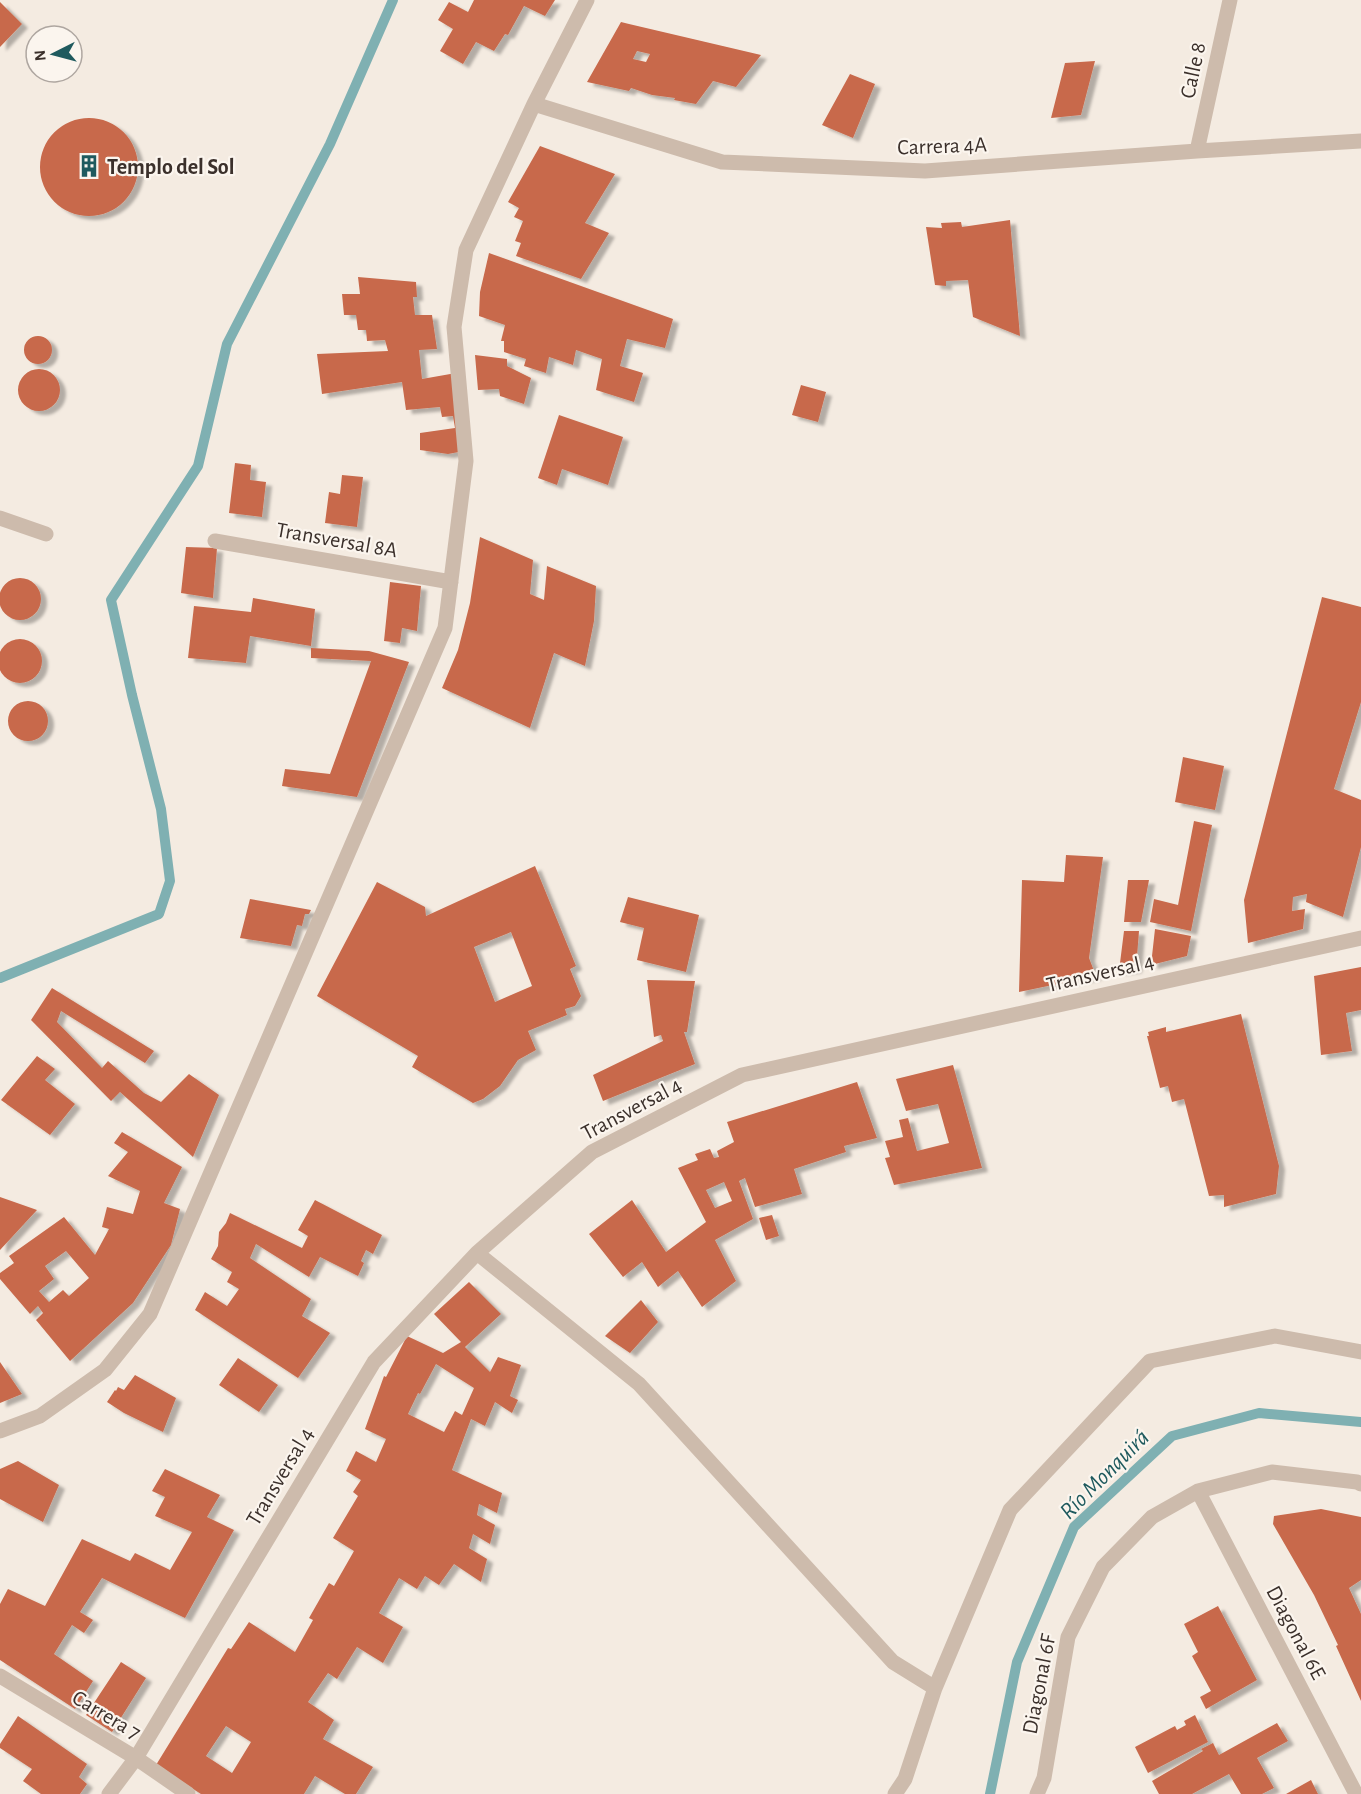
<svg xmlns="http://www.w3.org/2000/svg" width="1361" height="1794" font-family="'Alegreya Sans',sans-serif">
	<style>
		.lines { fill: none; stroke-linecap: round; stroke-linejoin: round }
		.stream { stroke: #7fb0b2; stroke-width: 10 }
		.building { fill: #c8694b; fill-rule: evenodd; filter: url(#shadow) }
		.minor { stroke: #cdbbac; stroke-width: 15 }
		.labels { text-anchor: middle; stroke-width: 4.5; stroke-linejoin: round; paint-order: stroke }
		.street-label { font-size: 22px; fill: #3b302b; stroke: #fbf5ee }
		.poi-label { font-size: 22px; font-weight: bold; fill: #3b302b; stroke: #fbf5ee; text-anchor: start }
		.water-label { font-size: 24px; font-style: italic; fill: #1f5a5e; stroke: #fbf5ee }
	</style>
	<defs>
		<filter id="shadow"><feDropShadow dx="6" dy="4" stdDeviation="1.5" flood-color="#0004"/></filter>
	</defs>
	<rect width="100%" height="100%" fill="#f4ebe1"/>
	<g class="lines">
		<!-- stream -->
		<path class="stream" d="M0,978L159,914L170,881L161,809L132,695L111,600L198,466L227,344L330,144L393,0
			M990,1794L1017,1662L1074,1527L1172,1436L1259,1413L1361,1422"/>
	</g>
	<!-- building -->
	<path class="building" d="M474,0H555L545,16L524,6L508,35L505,34L494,51L476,42L463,64L440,51L453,29L438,20L449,2L468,12Z
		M0,2L22,24L0,47Z
		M621,22L629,24L761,55L736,87L713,81L696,104L674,100L675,98L652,95L631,88L629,91L587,82ZM637,51L650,54L646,62L633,59Z
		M1095,61L1081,115L1051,118L1065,63Z
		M850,74L875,84L853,138L822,125Z
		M40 167a49 49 0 1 1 98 0a49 49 0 1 1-98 0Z
		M540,146L615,174L585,223L609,233L581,279L516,256L521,243L515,241L523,221L514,217L519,208L508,202Z
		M1010,220L1020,336L973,317L968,280L946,281V286L935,285L926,227L942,228L941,223L961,222L962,227Z
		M489,253L673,319L665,348L627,339L620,366L643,373L634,402L596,390L602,359L576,350L573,365L549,357L546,373L524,366L526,359L504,352V341H501L505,325L479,316L480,292Z
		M358,277L416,282L417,297H413L415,315H432L437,349L419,350L422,379L456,373L464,451L448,454L420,450V433L455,428L453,416L442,417L440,407L406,410L402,382L322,394L317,354L388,351L385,340L367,341L366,330H358L356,315H344L342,294H360Z
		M24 350a14 14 0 1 1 28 0a14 14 0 1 1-28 0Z
		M475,355L507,359V366L531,378L524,404L500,396L499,389L478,390Z
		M18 390a21 21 0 1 1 42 0a21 21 0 1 1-42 0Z
		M801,385L826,392L818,422L792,415Z
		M559,415L623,437L608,485L562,469L557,485L538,478Z
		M235,463L251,465L250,480L266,482L262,517L229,513Z
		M342,475L363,477L357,527L325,523L329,492L340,494Z
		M480,537L533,560L530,594L544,600L547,566L596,586L594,621L585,666L554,653L530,728L442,688L458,650L470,603Z
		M186,547L217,548L213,598L181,593Z
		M-1 599a21 21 0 1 1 42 0a21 21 0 1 1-42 0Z
		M390,582L421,586L417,631L402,628L400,643L384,641Z
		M1322,597L1361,607V702L1334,789L1361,800V847L1343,917L1306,902L1307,894L1293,897L1292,911L1305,909L1303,929L1248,943L1244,900Z
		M253,598L315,609L311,646L250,636L246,663L188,658L194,606L251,612Z
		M-2 661a22 22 0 1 1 44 0a22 22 0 1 1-44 0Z
		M311,648L369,651L409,662L357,797L282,786L285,769L330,774L371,661L311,658Z
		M8 721a20 20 0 1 1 40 0a20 20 0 1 1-40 0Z
		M1183,757L1224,766L1215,810L1175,802Z
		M1194,821L1212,825L1191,931L1150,922L1154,899L1178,905Z
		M1066,855L1103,857L1089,958L1096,976L1019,992L1022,880L1064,882Z
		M535,866L576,966L570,969L581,996L575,1006L565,1009L567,1015L528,1031L536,1050L518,1060L500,1086L483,1099L473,1103L412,1067L418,1056L317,996L377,882L425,907L426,916ZM511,932L532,986L495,1002L474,947Z
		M1128,880H1149L1141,922H1124Z
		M628,897L699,915L686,972L637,960L644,928L620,922Z
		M250,899L311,910L309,914H305L302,926L297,925L291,946L240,938Z
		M1155,929L1191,936L1187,956L1151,965Z
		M1124,931H1139L1136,969L1119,971Z
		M1361,967V1010L1346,1013L1352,1051L1321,1055L1314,976Z
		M647,980L695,981L687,1032H684L695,1064L603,1101L593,1075L663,1041L661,1035L654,1037Z
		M52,988L154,1051L145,1063L61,1011L57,1022L102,1068L108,1061L144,1093L161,1102L189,1074L219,1095L193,1157L120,1092L111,1101L31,1020Z
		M1241,1014L1279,1166L1276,1194L1224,1207V1195L1209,1196L1184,1099L1172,1102L1168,1086L1160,1088L1147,1036H1149L1148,1032L1166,1027V1032Z
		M37,1056L55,1069L45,1080L75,1104L50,1135L1,1100Z
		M953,1065L982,1168L894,1185L885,1158L890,1157L885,1141L903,1137L899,1120L908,1118L917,1151L949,1143L938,1104L906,1111L896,1079Z
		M857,1082L877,1138L844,1146L846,1152L794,1169L802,1194L755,1207L745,1178L739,1181L753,1219L715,1240L736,1281L702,1307L678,1271L658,1287L642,1262L623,1277L589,1234L632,1200L666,1252L706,1222L678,1168L698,1160L695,1154L710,1149L714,1158L719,1157L717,1151L734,1142L727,1122ZM724,1182L732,1201L715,1208L706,1190Z
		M122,1132L182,1167L164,1203L180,1209L171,1245L133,1303L70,1361L36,1320L43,1313L38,1306L30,1314L0,1279V1273L14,1263L9,1256L64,1217L95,1255L109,1229L102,1227L107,1207L133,1214L140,1191L108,1176L128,1152L114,1143ZM66,1251L89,1278L69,1296L63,1290L49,1302L39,1291L54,1279L45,1266Z
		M0,1197L37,1210L0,1250Z
		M315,1200L382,1235L373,1254L366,1250L361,1261L364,1263L358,1276L320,1257L309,1277L256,1244L250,1258L311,1299L302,1316L330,1333L298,1378L195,1310L205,1292L227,1306L239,1289L227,1282L232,1272L211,1259L218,1246L219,1232L226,1223L230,1213L302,1248L308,1236L298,1230Z
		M772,1215L779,1236L766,1240L759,1218Z
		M469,1282L501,1314L465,1347L490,1372L498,1357L521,1365L510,1396L518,1400L512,1413L495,1402L485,1426L471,1419L452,1470L502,1493L497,1513L479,1504L477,1515L495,1525L490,1544L473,1534L469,1548L487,1559L481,1582L454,1564L439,1585L425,1576L417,1589L399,1578L379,1613L403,1627L383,1663L357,1647L337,1679L328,1673L308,1702L334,1720L323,1739L373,1767L356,1794H345L315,1776L304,1794H201L156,1765L228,1648L231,1649L249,1622L295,1652L313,1620L309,1618L329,1583L334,1586L354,1551L333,1538L358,1496L353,1492L361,1480L346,1471L356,1451L376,1462L386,1439L365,1429L384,1376L386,1377L407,1336L443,1353L461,1342L434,1314ZM436,1364L474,1388L462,1415L455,1411L444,1432L408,1414L418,1393L420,1394ZM226,1726L251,1742L232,1773L206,1756Z
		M641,1300L658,1322L630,1353L605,1336Z
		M238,1358L278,1385L259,1412L219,1385Z
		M0,1362L22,1394L0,1403Z
		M135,1375L176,1398L163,1432L124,1413L107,1402L115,1390L116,1391L118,1387L124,1390Z
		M18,1461L59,1485L43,1522L0,1499V1469Z
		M165,1469L220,1495L207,1517L234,1530L185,1618L102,1578L80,1612L93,1620L84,1633L72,1625L54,1654L93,1681L75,1709L0,1660V1604L8,1589L45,1606L82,1539L130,1561L135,1553L170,1570L192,1532L155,1516L165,1497L152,1491Z
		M1321,1509L1361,1517V1580L1349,1588L1361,1614V1701L1336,1646L1338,1645L1314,1595L1273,1524L1274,1516Z
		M1218,1606L1257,1680L1206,1709L1200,1697L1211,1691L1192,1656L1198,1652L1184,1624Z
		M121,1662L146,1678L112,1732L86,1715Z
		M1195,1715L1208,1742L1148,1773L1135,1747L1175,1726L1177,1730L1186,1725L1184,1721Z
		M18,1716L87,1764L79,1777L87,1784L80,1794H41L23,1781L32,1769L0,1748V1744Z
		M1277,1723L1288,1741L1257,1758L1274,1788L1262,1794H1241L1229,1774L1192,1794H1159L1152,1781L1203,1751L1201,1749L1213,1743L1219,1755Z
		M1311,1780L1318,1794H1286Z"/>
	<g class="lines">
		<!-- minor -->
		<path class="minor" d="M534,104L722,162L925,171L1197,151L1361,141
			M1197,151L1230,0
			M0,518L46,534
			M215,541L451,582
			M477,1253L639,1384L893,1662L935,1688
			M0,1431L40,1416L105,1370L150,1314L445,628L466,461L454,327L466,250L534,104L587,0
			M1198,1491L1356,1794
			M0,1676L136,1758L188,1794
			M109,1794L136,1758L374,1362L477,1253L592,1152L742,1075L1361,938
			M895,1794L905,1779L935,1688L1010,1510L1150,1361L1275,1336L1361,1352
			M1037,1794L1044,1778L1068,1637L1103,1567L1152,1517L1198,1491L1272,1472L1357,1482L1361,1484"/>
	</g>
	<!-- icons -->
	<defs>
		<g id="building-bare" transform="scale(1.8)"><path d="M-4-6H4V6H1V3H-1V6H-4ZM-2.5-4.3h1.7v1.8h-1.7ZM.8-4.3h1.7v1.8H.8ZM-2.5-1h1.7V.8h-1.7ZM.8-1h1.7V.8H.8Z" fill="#1f5a5e" stroke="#fbf5ee" stroke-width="2.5" paint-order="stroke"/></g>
	</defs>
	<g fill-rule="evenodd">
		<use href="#building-bare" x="89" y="166"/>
	</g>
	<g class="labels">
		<!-- street labels -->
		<g class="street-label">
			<text transform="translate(1192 70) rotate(-78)" y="8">Calle 8</text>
			<text transform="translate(942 145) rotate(-2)" y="8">Carrera 4A</text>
			<text transform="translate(337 539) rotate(10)" y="8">Transversal 8A</text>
			<text transform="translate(1100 972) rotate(-13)" y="8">Transversal 4</text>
			<text transform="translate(631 1108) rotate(-28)" y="8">Transversal 4</text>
			<text transform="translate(279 1476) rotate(-59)" y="8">Transversal 4</text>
			<text transform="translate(1297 1632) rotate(62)" y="8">Diagonal 6E</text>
			<text transform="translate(1038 1684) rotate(-79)" y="8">Diagonal 6F</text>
			<text transform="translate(107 1714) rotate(31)" y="8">Carrera 7</text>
		</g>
		<!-- poi labels -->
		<g class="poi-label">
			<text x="107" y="174">Templo del Sol</text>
		</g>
		<!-- water labels -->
		<g class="water-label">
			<text transform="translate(1104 1474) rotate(-45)" y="8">Río Monquirá</text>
		</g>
	</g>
	<!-- north arrow -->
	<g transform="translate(54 54) rotate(264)"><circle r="28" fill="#fbf5ee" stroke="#aea6a0" stroke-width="1.5"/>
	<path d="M0-4.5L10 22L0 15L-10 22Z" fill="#1f5a5e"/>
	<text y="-9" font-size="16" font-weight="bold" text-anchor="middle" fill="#3b302b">N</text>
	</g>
</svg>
